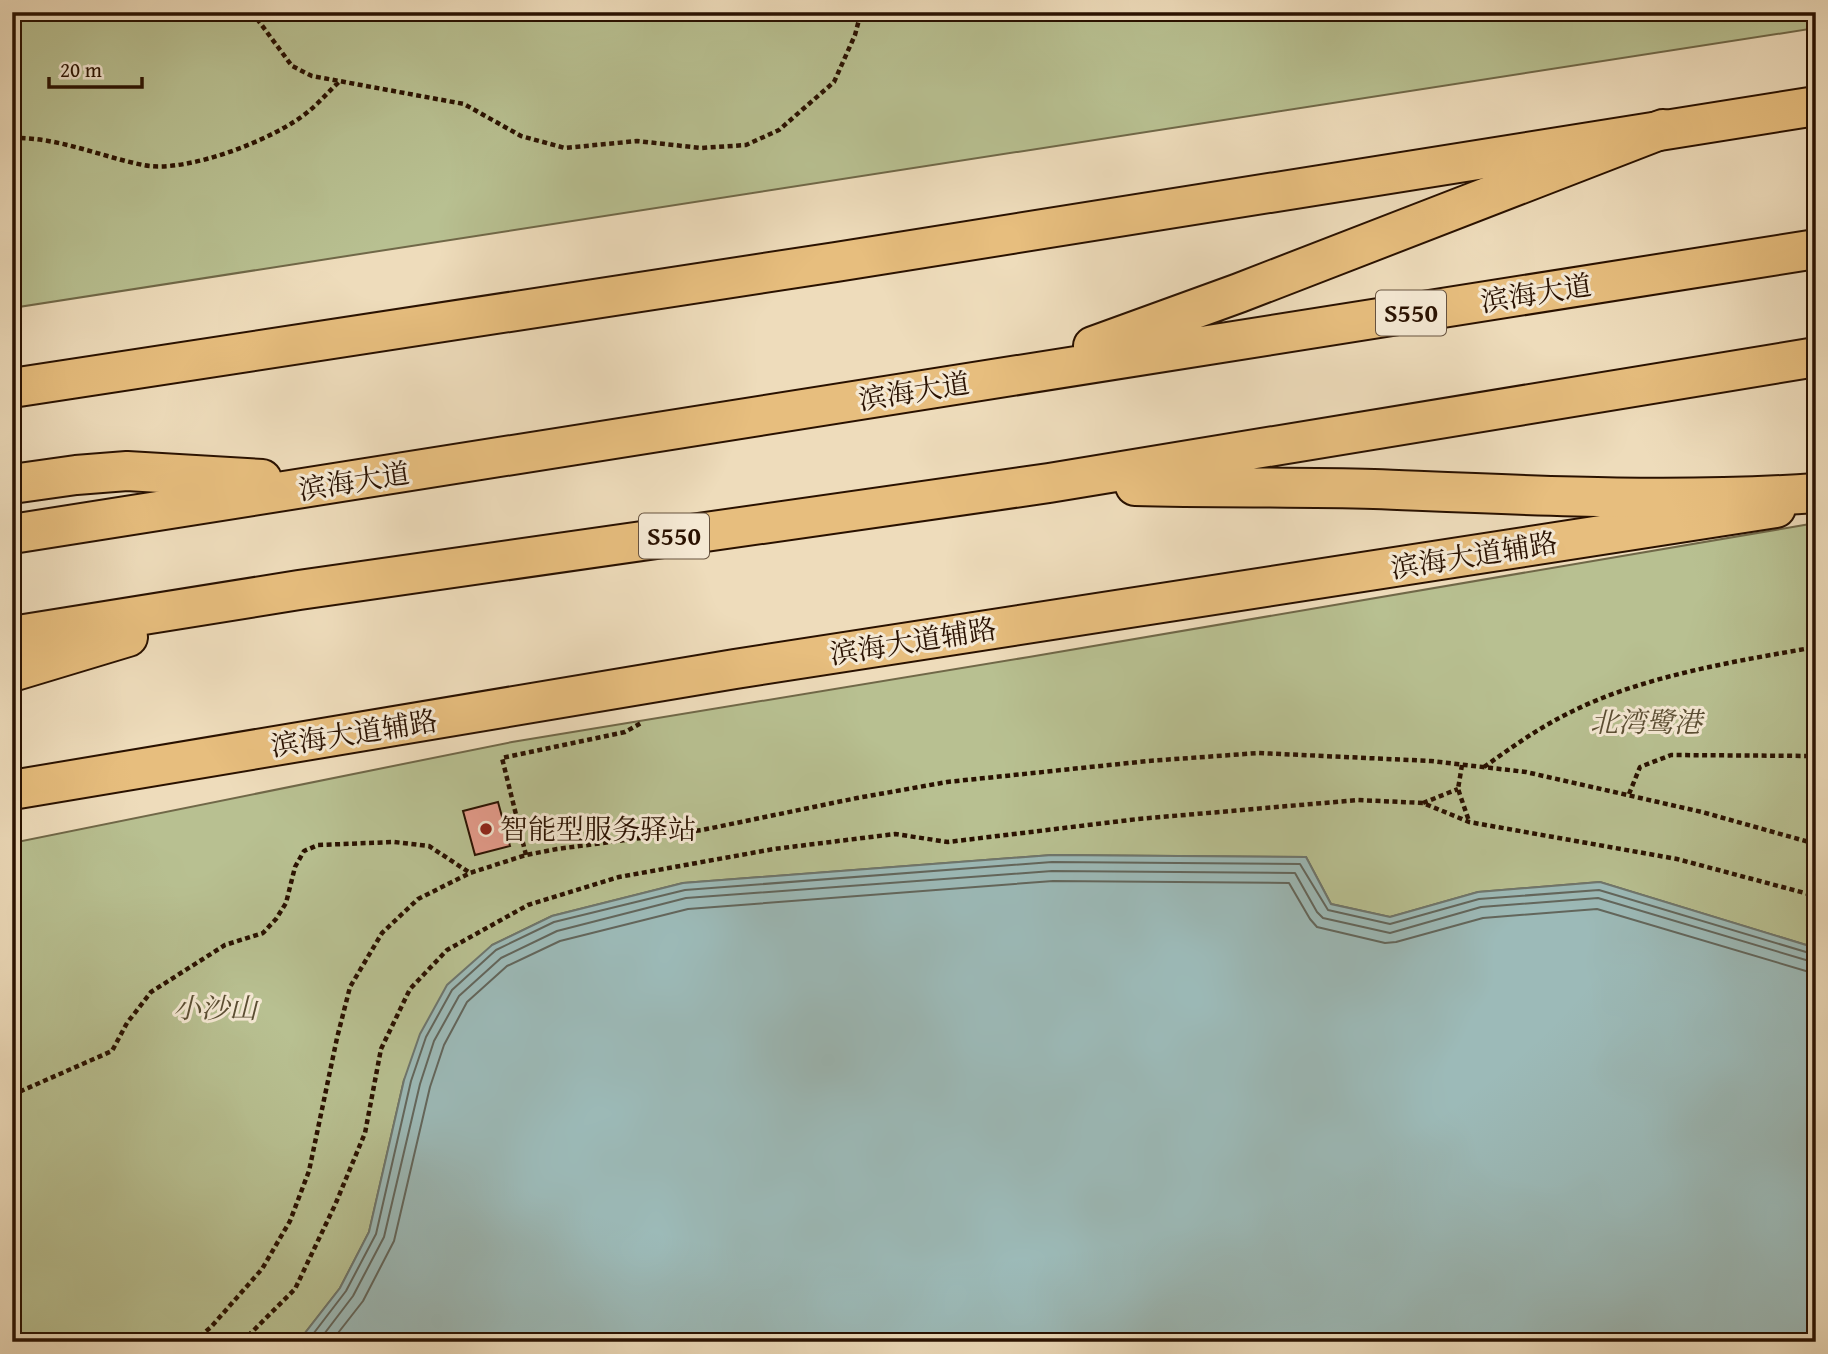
<svg xmlns="http://www.w3.org/2000/svg" width="1828" height="1354" font-family="'Gentium Book Plus','Noto Serif SC',serif">
	<style>
		.green { fill: #b8c091; stroke: #706848; stroke-width: 2 }
		.water { fill: #9cbab8; stroke: #6e766e; stroke-width: 2 }
		.lines { fill: none; stroke-linecap: round; stroke-linejoin: round }
		.shore { stroke: #62665c; stroke-width: 2 }
		.building { fill: #e49b8b; stroke: #291100; stroke-width: 2 }
		.major-casing { stroke: #291100; stroke-width: 42 }
		.highway-casing { stroke: #291100; stroke-width: 42 }
		.path { stroke: #291100; stroke-width: 4.5; stroke-dasharray: 5 3.5; stroke-linecap: butt }
		.major { stroke: #e7be7e; stroke-width: 38 }
		.highway { stroke: #e7be7e; stroke-width: 38 }
		.poi-dot { fill: #8f2418; stroke: #f4e8d3; stroke-width: 2.5 }
		.labels { text-anchor: middle; stroke-width: 6; stroke-linejoin: round; paint-order: stroke }
		.shield { fill: #f4e8d3; stroke: #66523f; stroke-width: 2 }
		.shield-label { font-size: 26px; font-weight: bold; fill: #291100 }
		.street-label { font-size: 28px; fill: #291100; stroke: #f4e8d3 }
		.park-label { font-size: 28px; font-style: italic; fill: #5b4e33; stroke: #f4e8d3 }
		.poi-label { font-size: 28px; fill: #291100; stroke: #f4e8d3; text-anchor: start }
	</style>
	<rect width="100%" height="100%" fill="#eedcbb"/>
	<filter id="stains"><feTurbulence type="fractalNoise" baseFrequency=".00286" numOctaves="4"/><feColorMatrix values="0 0 0 0 .2 0 0 0 0 .09 0 0 0 0 .02 0 0 0 .5 -.17"/></filter>
	<radialGradient id="worn" r=".72"><stop offset=".6" stop-color="#630" stop-opacity="0"/><stop offset="1" stop-color="#630" stop-opacity=".3"/></radialGradient>
	<!-- green -->
	<path class="green" d="M12,12H1816V28L12,308Z
		M1816,523V948L1600,882L1478,892L1390,917L1331,904L1306,857L1052,855L683,883L552,916L492,945L404,1080L369,1232L340,1288L298,1342H12V843L512,742L1029,657Z"/>
	<!-- water -->
	<path class="water" d="M1052,855L1306,857L1331,904L1390,917L1478,892L1600,882L1816,948V1342H298L340,1288L369,1232L404,1080L420,1034L447,985L492,945L552,916L683,883Z"/>
	<g class="lines">
		<!-- shore -->
		<path class="shore" d="M307,1342L346,1291L376,1234L411,1081L426,1037L452,990L496,950L554,922L685,890L1052,862L1300,864L1328,910L1390,924L1479,899L1599,890L1816,955
			M318,1342L353,1296L384,1237L420,1084L434,1041L459,996L501,958L557,931L686,898L1052,871L1295,873L1317,912L1323,918L1390,933L1481,907L1598,898L1816,963
			M331,1342L363,1301L394,1241L430,1087L444,1045L467,1002L507,966L560,941L688,909L1053,881L1289,883L1310,919L1317,927L1385,943L1396,942L1483,918L1597,909L1816,974"/>
	</g>
	<!-- building -->
	<path class="building" d="M498,802L510,846L475,855L463,811Z"/>
	<g class="lines">
		<!-- major casing -->
		<g class="major-casing">
			<path id="major" d="M12,388L836,262L1816,106
				M12,790L735,669L1776,508"/>
		</g>
		<!-- highway casing -->
		<g class="highway-casing">
			<path id="highway" d="M1093,346L1239,293L1663,129
				M12,484L76,475L127,471L262,479
				M1135,486C1214,488 1294,487 1374,489C1521,495 1669,503 1816,493
				M12,534L1816,249
				M12,636L299,590L1049,483L1816,357
				M12,672L128,637"/>
		</g>
		<!-- path -->
		<path class="path" d="M252,12L292,66L312,76L464,104L521,136L565,148L637,141L701,148L746,145L779,130L834,82L855,35L861,12
			M12,138C58,137 99,156 143,165C186,174 276,139 309,111C320,102 329,91 340,81
			M1462,765L1458,789L1469,821
			M1484,767C1512,747 1540,727 1571,712C1642,676 1737,661 1816,647
			M1629,794L1640,767L1671,755L1816,756
			M1423,803L1458,789
			M526,855L502,758L625,732L643,722
			M12,1095L112,1051L127,1023L151,992L225,945L263,933L276,919L286,903L295,867L304,851L318,845L394,842L429,846L470,873
			M193,1342L211,1327L262,1269L290,1221L309,1171L337,1038L350,987L382,933L418,899L470,873L526,855L557,849L702,830L857,798L947,782L1148,761L1259,753L1431,761L1526,772L1702,812L1816,844
			M242,1342L295,1289L335,1205L365,1133L381,1049L410,989L447,950L528,905L619,877L774,849L895,834L948,842L1138,819L1358,800L1423,803L1469,822L1677,859L1816,896"/>
		<!-- major -->
		<use href="#major" class="major"/>
		<!-- highway -->
		<use href="#highway" class="highway"/>
	</g>
	<!-- markers -->
	<circle class="poi-dot" cx="486" cy="829" r="7"/>
	<g class="labels">
		<!-- shield labels -->
		<g class="shield">
			<rect x="1376" y="290.5" width="70" height="45" rx="5"/>
			<rect x="639" y="513.5" width="70" height="45" rx="5"/>
		</g>
		<g class="shield-label">
			<text x="1411" y="322">S550</text>
			<text x="674" y="545">S550</text>
		</g>
		<!-- street labels -->
		<g class="street-label">
			<text transform="translate(1536 293) rotate(-9)" y="10">滨海大道</text>
			<text transform="translate(914 391) rotate(-9)" y="10">滨海大道</text>
			<text transform="translate(354 481) rotate(-9)" y="10">滨海大道</text>
			<text transform="translate(1474 555) rotate(-9)" y="10">滨海大道辅路</text>
			<text transform="translate(913 641) rotate(-9)" y="10">滨海大道辅路</text>
			<text transform="translate(354 733) rotate(-9)" y="10">滨海大道辅路</text>
		</g>
		<!-- park labels -->
		<g class="park-label">
			<text x="1646" y="732">北湾鹭港</text>
			<text x="215" y="1018">小沙山</text>
		</g>
		<!-- poi labels -->
		<g class="poi-label">
			<text x="500" y="839">智能型服务驿站</text>
		</g>
	</g>
	<!-- margin -->
	<rect width="1828" height="1354" fill="none" stroke="#eedcbb" stroke-width="42"/>
	<rect x="14" y="14" width="1800" height="1326" fill="none" stroke="#291100" stroke-width="3.5"/>
	<rect x="21" y="21" width="1786" height="1312" fill="none" stroke="#291100" stroke-width="2"/>
	<!-- scale -->
	<path d="M49 77v10h93v-10" fill="none" stroke="#291100" stroke-width="3.5"/>
	<text x="60" y="77" font-size="21" fill="#291100" stroke="#f4e8d3" stroke-width="5" paint-order="stroke">20 m</text>
	<rect width="100%" height="100%" filter="url(#stains)"/>
	<rect width="100%" height="100%" fill="url(#worn)"/>
</svg>
